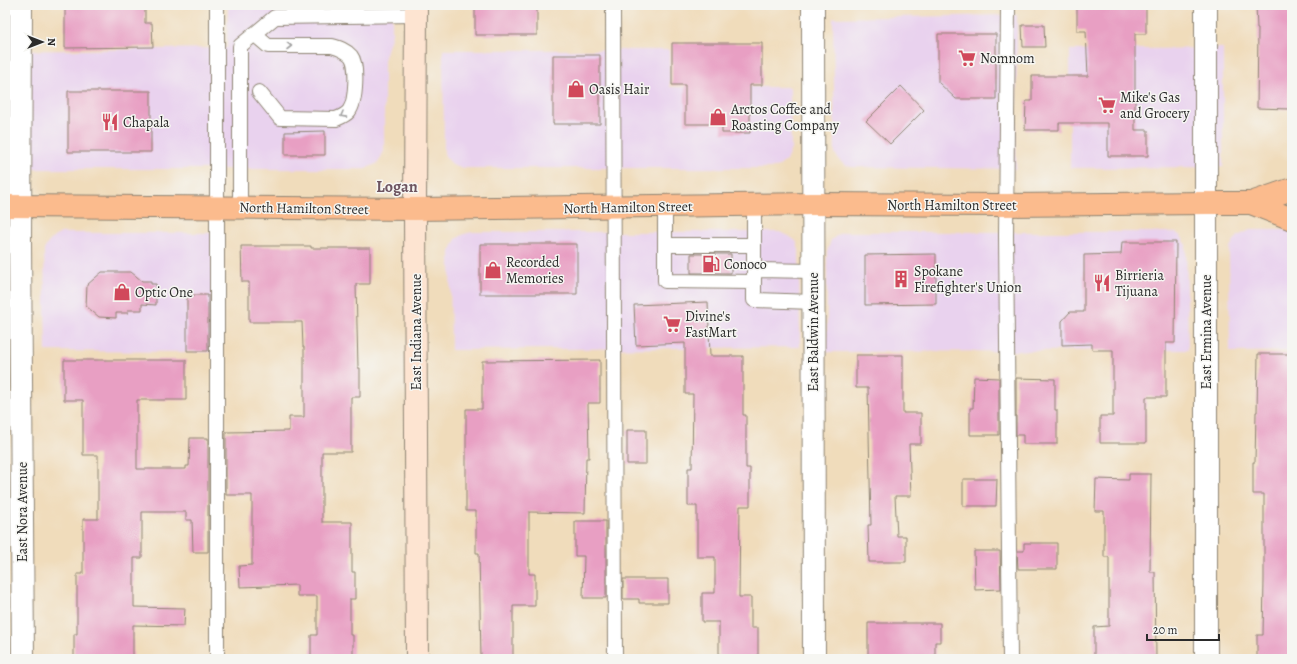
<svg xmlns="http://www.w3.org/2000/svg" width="1297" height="664" font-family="Alegreya,serif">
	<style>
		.built { fill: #e9d2ee }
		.building { fill: #e89fc3 }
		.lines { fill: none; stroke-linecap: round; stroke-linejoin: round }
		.lane-casing { stroke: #8e8473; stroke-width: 16 }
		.street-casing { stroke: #8e8473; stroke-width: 24 }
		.secondary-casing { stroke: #8e8473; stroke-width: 24 }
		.primary-casing { stroke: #8e8473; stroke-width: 24 }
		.lane { stroke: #fff; stroke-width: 14 }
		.street { stroke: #fff; stroke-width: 22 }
		.secondary { stroke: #fde4d1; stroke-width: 22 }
		.primary { stroke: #fbbb8d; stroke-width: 22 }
		.oneway { stroke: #a0a0a0 }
		.labels { text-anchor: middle; stroke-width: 3; stroke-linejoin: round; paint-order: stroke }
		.poi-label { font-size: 14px; fill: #2b2b2b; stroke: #f6f6f2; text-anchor: start }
		.street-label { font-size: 14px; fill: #2b2b2b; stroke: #f6f6f2 }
		.quarter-label { font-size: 16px; font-weight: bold; fill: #6d5460; stroke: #f6f6f2 }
	</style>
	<rect width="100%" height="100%" fill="#f6f6f2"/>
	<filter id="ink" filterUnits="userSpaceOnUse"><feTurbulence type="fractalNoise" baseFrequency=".025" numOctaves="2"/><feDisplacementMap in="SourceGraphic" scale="8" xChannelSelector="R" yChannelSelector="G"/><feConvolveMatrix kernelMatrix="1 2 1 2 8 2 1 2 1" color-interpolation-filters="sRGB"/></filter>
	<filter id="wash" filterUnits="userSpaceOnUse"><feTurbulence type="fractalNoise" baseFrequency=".012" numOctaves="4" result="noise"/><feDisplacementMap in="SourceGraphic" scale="16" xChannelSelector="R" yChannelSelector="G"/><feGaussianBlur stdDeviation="0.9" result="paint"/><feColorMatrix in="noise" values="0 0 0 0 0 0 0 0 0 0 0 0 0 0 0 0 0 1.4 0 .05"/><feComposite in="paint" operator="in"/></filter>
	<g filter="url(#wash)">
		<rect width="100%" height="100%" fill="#f0dcbb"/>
		<!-- built -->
		<path class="built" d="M228,5H392V34L384,60V151L378,163L365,169H5V51L227,48Z
			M1017,15L1016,169L852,167L845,165L839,160L835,153L833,18Z
			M1223,48V167L1070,168V50Z
			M443,50H669L670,87H790L791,149L786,161L779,166L770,168H465L454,166L445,156L444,152Z
			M1250,230H1292V351L1230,352L1229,253L1230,247L1238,236Z
			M472,232H780L789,236L796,241L799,250L800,347L451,350L450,252L456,239L464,234Z
			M845,232H1171L1176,233L1181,236L1186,244L1188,350L827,352V252L831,240L839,234Z
			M61,233H212V352L46,351L44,250L48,243L54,237Z"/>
		<g id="blocks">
			<!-- building -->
			<path class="building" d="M65,5H145V23H152L153,47L65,48Z
				M475,5H537V35H475Z
				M1077,5H1146V34H1135V130H1148V156H1108V123H1059V130H1025L1026,101H1032V76H1088L1086,31H1077Z
				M1256,5H1292V86H1289V109L1257,108L1258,28H1257Z
				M1022,25H1044L1045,47H1023Z
				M938,34H996V99H956L938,82Z
				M672,43H762V85H750V133H722V124H685V85H672Z
				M553,55H600V124H553Z
				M901,86L924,110L890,144L866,121Z
				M68,91H151V152H68Z
				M325,131V155H285V132Z
				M1122,242H1176L1175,343H1166V397H1146V443H1100V416H1113V350H1092V344L1062,345V321L1070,312H1084V255L1121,254Z
				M480,244H577V294H480Z
				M241,246H311V248H370V284H356L358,368H360V397H351V452H322V522H352V572H355V599H350V635H353V659H311V635H317V596H297V585L240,587L239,566L252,565V495H226V432L289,431V417H304V347H303L302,322H249V282H242Z
				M691,254H731V273H691Z
				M936,254V304L865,305V255Z
				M102,272H131L142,281H151V284H156V305L142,304V310H128V313H116V318L99,317L86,306L87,285Z
				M187,295H208V351H187Z
				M708,302L710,356H743V415H746V468H750V506H740L739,597H751V628H758V659H719V622H702V593H715V557H697V506H688V468H692L693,394H685V343L636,345L634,305Z
				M1258,354H1292V659H1257V635H1263L1264,580V494H1253V462H1255L1256,412H1257Z
				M856,355H903V413H921V444H909L911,496H895L897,536H906V562H869L868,525H871L868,388H856Z
				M64,360H186V400H137V469H186V466H189L190,438H208V552H193L192,520H186V512H142V558H134V607L185,608L184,626L133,625V659H74V634H77V574H83V519H98V455H83V400H64Z
				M600,360V403H588L589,458H586L585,513L529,512V574H535V606H513V659H481L479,553H476V511H466V409H482V361Z
				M974,377L999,378V435H970V408H973Z
				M1016,378L1055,379V410H1057V444H1023V435H1016Z
				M627,430H646V464H627Z
				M1129,474H1151L1150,572H1155L1156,658H1094V627L1109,626V557H1104V511H1095L1096,479L1129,480Z
				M963,479H997L996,506H963Z
				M575,521H606V598H583L584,556H575Z
				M1024,543H1057V569H1018L1017,551H1024Z
				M974,551H1000L1001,589L975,590Z
				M623,579H668V603H639V599H623Z
				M868,623H940V642H935V659H868Z"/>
		</g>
	</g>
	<g filter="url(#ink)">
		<use href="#blocks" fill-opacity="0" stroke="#8e8473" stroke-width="1"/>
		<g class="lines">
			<!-- lane casing -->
			<g class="lane-casing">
				<path id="lane" d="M217,5V659
					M613,5L615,659
					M1008,5L1006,235L1010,659
					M254,34L268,46H332C339,48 346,50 351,56C358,65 356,102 349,111C346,115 341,117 336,119L280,118L259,92
					M665,206V245H754V205
					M240,207V46L275,17L416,15
					M665,245V281L754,282V245
					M754,270L813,271
					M754,282V300L813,302"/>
			</g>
			<!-- street casing -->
			<g class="street-casing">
				<path id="street" d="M21,5L20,241L23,659
					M813,5L814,659
					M1206,5V659"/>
			</g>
			<!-- secondary casing -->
			<g class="secondary-casing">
				<path id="secondary" d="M416,5L415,209L417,659"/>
			</g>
			<!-- primary casing -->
			<g class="primary-casing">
				<path id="primary" d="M1251,203L1292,189
					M5,206L415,209L813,204L1006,205L1206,203H1251L1292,219"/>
			</g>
			<!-- lane -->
			<use href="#lane" class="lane"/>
			<!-- street -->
			<use href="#street" class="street"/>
			<!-- secondary -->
			<use href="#secondary" class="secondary"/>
			<!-- primary -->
			<use href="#primary" class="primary"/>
		</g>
		<!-- one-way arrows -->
		<defs><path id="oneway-chevron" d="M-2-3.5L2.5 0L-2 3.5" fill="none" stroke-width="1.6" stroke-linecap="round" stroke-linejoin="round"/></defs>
		<g class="oneway">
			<use href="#oneway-chevron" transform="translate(289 46)"/>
			<use href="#oneway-chevron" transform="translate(343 115) rotate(151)"/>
		</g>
	</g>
	<!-- icons -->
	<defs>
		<g id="supermarket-bare" transform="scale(1.38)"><path d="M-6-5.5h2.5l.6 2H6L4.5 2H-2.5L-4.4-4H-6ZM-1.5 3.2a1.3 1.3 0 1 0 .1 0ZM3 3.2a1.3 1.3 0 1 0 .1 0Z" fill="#d1495b" stroke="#f6f6f2" stroke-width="2.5" paint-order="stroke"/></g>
		<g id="shop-bare" transform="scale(1.38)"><path d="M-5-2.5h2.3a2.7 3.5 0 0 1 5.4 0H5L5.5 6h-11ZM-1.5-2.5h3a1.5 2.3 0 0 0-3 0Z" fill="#d1495b" stroke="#f6f6f2" stroke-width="2.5" paint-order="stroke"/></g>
		<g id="restaurant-bare" transform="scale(1.38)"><path d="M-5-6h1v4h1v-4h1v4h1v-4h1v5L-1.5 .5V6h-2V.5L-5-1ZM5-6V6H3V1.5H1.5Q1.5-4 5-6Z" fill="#d1495b" stroke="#f6f6f2" stroke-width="2.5" paint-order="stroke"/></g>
		<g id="fuel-bare" transform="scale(1.38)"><path d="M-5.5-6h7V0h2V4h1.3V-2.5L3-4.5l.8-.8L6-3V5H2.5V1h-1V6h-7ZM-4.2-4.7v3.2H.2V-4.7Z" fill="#d1495b" stroke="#f6f6f2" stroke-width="2.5" paint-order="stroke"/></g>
		<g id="building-bare" transform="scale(1.38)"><path d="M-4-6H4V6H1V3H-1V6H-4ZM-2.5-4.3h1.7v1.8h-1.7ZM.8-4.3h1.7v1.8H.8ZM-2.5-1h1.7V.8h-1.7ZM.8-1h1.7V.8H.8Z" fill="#d1495b" stroke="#f6f6f2" stroke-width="2.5" paint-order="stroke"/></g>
	</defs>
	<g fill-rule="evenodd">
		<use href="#supermarket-bare" x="967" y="58"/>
		<use href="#shop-bare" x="576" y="89"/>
		<use href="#supermarket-bare" x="1107" y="105"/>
		<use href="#shop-bare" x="718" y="117"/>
		<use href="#restaurant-bare" x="110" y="122"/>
		<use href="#fuel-bare" x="711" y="264"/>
		<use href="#shop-bare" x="493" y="270"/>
		<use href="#building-bare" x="901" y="279"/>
		<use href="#restaurant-bare" x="1102" y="283"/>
		<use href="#shop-bare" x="122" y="292"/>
		<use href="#supermarket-bare" x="672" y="324"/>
	</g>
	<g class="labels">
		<!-- poi labels -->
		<g class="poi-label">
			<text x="980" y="63">Nomnom</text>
			<text x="589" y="94">Oasis Hair</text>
			<text x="1120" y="102">Mike's Gas<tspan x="1120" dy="16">and Grocery</tspan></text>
			<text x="731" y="114">Arctos Coffee and<tspan x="731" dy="16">Roasting Company</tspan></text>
			<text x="123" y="127">Chapala</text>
			<text x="506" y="267">Recorded<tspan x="506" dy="16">Memories</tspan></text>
			<text x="724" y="269">Conoco</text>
			<text x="914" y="276">Spokane<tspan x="914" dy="16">Firefighter's Union</tspan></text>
			<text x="1115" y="280">Birrieria<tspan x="1115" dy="16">Tijuana</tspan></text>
			<text x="135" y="297">Optic One</text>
			<text x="685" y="321">Divine's<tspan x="685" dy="16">FastMart</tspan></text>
		</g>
		<!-- street labels -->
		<g class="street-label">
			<text x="952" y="210">North Hamilton Street</text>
			<text transform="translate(628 207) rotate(-1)" y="5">North Hamilton Street</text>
			<text transform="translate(304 208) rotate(1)" y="5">North Hamilton Street</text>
			<text transform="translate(416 332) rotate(-90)" y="5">East Indiana Avenue</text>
			<text transform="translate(813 332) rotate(-90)" y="5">East Baldwin Avenue</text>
			<text transform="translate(1206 332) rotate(-90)" y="5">East Ermina Avenue</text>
			<text transform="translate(22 512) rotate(-90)" y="5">East Nora Avenue</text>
		</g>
		<!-- quarter labels -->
		<g class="quarter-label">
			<text x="397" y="192">Logan</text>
		</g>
	</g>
	<!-- margin -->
	<rect width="1297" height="664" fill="none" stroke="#f6f6f2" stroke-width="20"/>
	<!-- north arrow -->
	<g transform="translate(42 42) rotate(90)" stroke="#f6f6f2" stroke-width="3" paint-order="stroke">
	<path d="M0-3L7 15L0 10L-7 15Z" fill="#2b2b2b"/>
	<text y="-6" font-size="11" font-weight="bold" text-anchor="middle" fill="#2b2b2b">N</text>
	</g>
	<!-- scale -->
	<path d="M1147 634v6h72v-6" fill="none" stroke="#2b2b2b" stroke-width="2"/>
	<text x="1153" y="634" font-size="12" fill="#2b2b2b" stroke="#f6f6f2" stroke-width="3" paint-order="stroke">20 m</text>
</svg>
